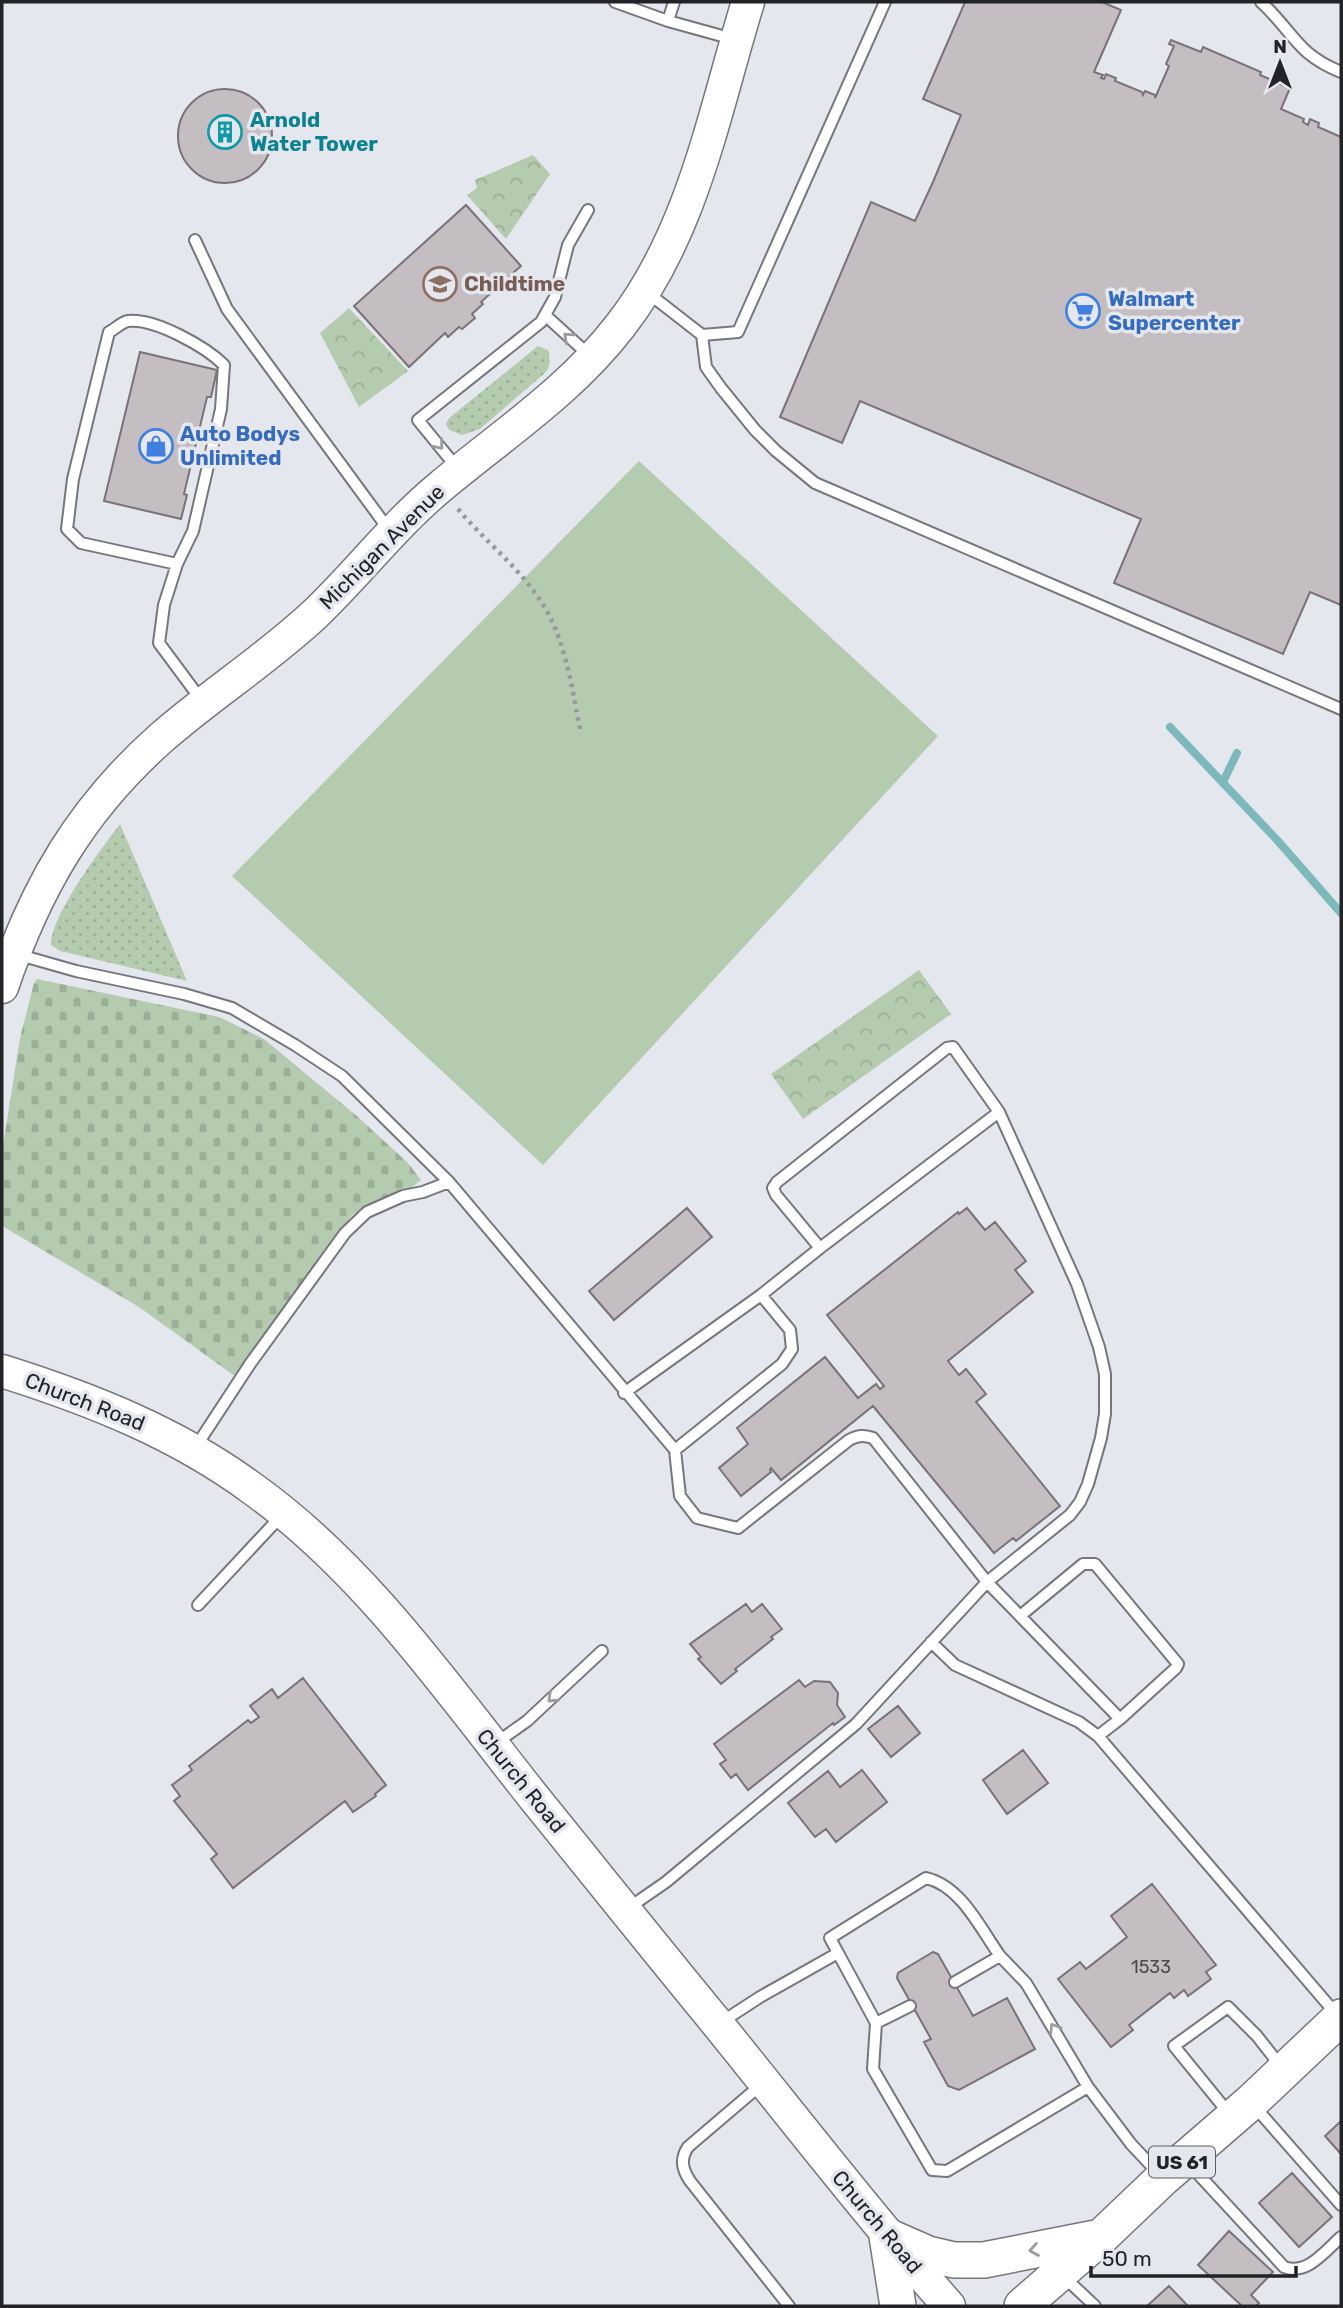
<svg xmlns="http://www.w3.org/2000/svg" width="1343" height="2308" font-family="Rubik,sans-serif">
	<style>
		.grass { fill: url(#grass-dots) }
		.cemetery { fill: url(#cemetery-stones) }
		.park { fill: url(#park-crowns) }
		.pitch { fill: #b5cbb0 }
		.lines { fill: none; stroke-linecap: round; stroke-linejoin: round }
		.stream { stroke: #7db9bb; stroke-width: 8 }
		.building { fill: #c4bdc2; stroke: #797276; stroke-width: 2 }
		.lane-casing { stroke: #76777d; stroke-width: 14 }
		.secondary-casing { stroke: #76777d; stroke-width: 35 }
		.primary-casing { stroke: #76777d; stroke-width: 38 }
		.path { stroke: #96989d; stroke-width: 4.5; stroke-dasharray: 3.5 5; stroke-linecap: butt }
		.lane { stroke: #fff; stroke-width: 10 }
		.secondary { stroke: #fff; stroke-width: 32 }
		.primary { stroke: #fff; stroke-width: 35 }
		.oneway { stroke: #9c9c9d }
		.labels { text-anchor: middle; stroke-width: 7; stroke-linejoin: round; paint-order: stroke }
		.number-label { font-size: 18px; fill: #4a4a4d }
		.shield { fill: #e5e7ee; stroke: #5c5e62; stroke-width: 2 }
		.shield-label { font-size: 19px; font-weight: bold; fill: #222326 }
		.culture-label { font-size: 21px; font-weight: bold; fill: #0d838f; stroke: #e5e7ee; text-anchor: start }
		.education-label { font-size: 21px; font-weight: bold; fill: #785e54; stroke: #e5e7ee; text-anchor: start }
		.shop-label { font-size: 21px; font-weight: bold; fill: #366cbe; stroke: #e5e7ee; text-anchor: start }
		.street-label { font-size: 21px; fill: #222326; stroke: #e5e7ee }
	</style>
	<defs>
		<pattern id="grass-dots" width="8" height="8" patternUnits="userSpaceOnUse" patternTransform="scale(1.75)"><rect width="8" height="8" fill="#b5cbb0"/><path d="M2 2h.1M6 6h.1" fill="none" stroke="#9bae97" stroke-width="1.8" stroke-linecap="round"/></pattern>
		<pattern id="cemetery-stones" width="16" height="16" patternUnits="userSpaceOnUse" patternTransform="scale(1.75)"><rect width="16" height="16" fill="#b5cbb0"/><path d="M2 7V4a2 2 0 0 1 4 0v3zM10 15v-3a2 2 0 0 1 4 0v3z" fill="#9bae97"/></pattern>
		<pattern id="park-crowns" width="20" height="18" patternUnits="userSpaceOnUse" patternTransform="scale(1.75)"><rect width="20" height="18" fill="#b5cbb0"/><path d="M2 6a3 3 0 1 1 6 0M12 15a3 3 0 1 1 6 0" fill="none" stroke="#9bae97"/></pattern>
	</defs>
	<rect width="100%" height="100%" fill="#e5e7ee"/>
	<!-- grass -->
	<path class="grass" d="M538,346L548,350C551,359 550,365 546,372L480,429L462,435L449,430L446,424L449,418Z
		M120,824L187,981L60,951L51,945C51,915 101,849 120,824Z"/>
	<!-- cemetery -->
	<path class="cemetery" d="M37,979L219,1017L264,1039L358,1117L408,1163L421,1180L411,1188L389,1195L352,1215L236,1377L139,1307L2,1226V1152L20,1038L34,983Z"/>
	<!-- park -->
	<path class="park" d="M533,155L550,174L506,239L467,195L477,188L475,180Z
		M349,308L408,371L359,407L320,333Z
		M919,970L951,1014L803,1119L771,1074Z"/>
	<!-- pitch -->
	<path class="pitch" d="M639,461L938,736L543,1165L232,876Z"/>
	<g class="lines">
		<!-- stream -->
		<path class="stream" d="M1170,727L1278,841L1341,913
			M1223,782L1237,753"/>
	</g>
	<!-- building -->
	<path class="building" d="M965,2H1102L1121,10L1094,72L1103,75L1101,78L1104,79L1106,74L1116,78L1115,81L1142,92L1143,95L1145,91L1155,95V98L1169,66L1166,64L1174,46L1169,44L1171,40L1201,52L1203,47L1261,72L1260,75L1290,88L1281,109L1304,119L1303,122L1308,125L1310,119L1319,123L1318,127L1341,137V605L1310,592L1283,654L1114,583L1141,519L860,401L842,443L780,417L871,202L915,221L933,182L961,115L923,99Z
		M178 136a47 47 0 1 1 94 0a47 47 0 1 1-94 0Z
		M466,205L521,266L481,302L483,304L472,314L475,318L462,329L459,327L448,337L445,333L409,367L354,306Z
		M140,352L217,370L211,397H207L184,494L187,495L181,519L104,501Z
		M687,1208L712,1237L614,1320L589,1291Z
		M967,1208L985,1230L995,1222L1026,1261L1015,1270L1033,1292L948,1361L959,1375L966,1369L986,1394L976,1402L1060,1506L1016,1541L1013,1538L994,1553L873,1406L781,1480L771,1468L770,1470L771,1472L741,1496L719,1468L748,1444L737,1428L825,1357L858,1398L876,1384L880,1389L884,1386L827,1315L958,1212L959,1214Z
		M746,1604L752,1612L762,1604L782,1629L771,1637L773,1639L735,1669L737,1671L721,1684L698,1659L701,1657L690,1644Z
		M303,1678L386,1785L375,1794L376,1796L353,1812L345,1801L233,1888L211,1859L217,1854L174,1801L180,1796L172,1785L192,1770L189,1766L248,1720L251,1723L259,1717L250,1706L272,1689L278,1698Z
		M799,1680L805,1687L814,1681L830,1682L838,1693L837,1705L845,1717L834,1725L833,1723L748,1790L736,1774L731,1778L720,1764L726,1760L714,1744Z
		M898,1706L920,1733L891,1757L868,1729Z
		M1023,1750L1048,1783L1007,1814L983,1780Z
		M862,1770L887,1802L836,1842L826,1829L815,1837L788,1803L828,1771L840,1787Z
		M1152,1884L1216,1965L1206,1972L1211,1979L1188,1996L1184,1990L1174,1998L1170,1993L1129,2025L1133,2030L1111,2047L1058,1979L1080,1962L1086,1969L1127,1937L1111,1916Z
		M933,1952L938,1954L973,2016L1007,1998L1035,2049L959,2090L948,2086L924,2042L931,2039L897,1978L898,1973Z
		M1341,2121V2154L1325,2136Z
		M1292,2173L1332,2217L1299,2247L1259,2203Z
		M1229,2231L1273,2272L1251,2295L1259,2303L1256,2306H1242L1198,2265Z
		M1169,2286L1188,2306H1147Z"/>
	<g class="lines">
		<!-- lane casing -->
		<g class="lane-casing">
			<path id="lane" d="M615,2L668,21L674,2
				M1261,2C1293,31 1296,54 1341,72
				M668,21L733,39
				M195,240L227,309L389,530
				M648,293L702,335L738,332L885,2
				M545,315L590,356
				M702,335L706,367L721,388L755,430L776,451L815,483L1341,709
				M458,469L418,420L541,322L555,297L568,245L588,210
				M177,564L81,543L67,529L73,479L109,332C115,329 122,322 128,321C155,318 206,347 224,365L221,409L193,531L177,564L164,605L159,643L202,701
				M16,954L76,971L184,994L232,1008L295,1045L342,1076L449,1182L675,1450L680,1496L697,1518L738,1528L849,1440C858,1435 864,1435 873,1438L987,1582L1120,1719L1098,1736
				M820,1248L999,1112
				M624,1393L761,1295L820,1248L776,1195L773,1188L777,1182L947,1048L953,1047L999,1112L1077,1284L1099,1347L1105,1374V1414L1101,1438L1088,1484L1080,1502L1070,1515L987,1582L856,1724L666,1882L627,1909
				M195,1448L250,1364L345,1233L367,1212L403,1196L423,1192L449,1182
				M675,1450L782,1364L792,1349L790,1330L761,1295
				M198,1605L282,1515
				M1020,1616L1083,1564H1095L1178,1664L1176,1668L1120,1719
				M931,1642L955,1665L1079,1722L1098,1736L1337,2015
				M496,1743L527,1721L602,1651
				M838,1953L830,1938L926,1878C961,1886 980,1928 1000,1956
				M955,1982L1000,1956L1026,1983L1088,2087L1131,2144L1161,2176
				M720,2023L760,1997L838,1953L876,2023L873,2069L932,2170L947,2171L1088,2087
				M876,2023L910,2006
				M763,2083L688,2147C680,2159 682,2169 690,2181L789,2306
				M1255,2107L1341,2205
				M1231,2116L1174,2046L1228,2007L1257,2036L1282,2068
				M1188,2163L1284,2267C1307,2276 1325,2251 1341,2237
				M1064,2277L1095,2306"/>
		</g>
		<!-- secondary casing -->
		<g class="secondary-casing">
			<path id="secondary" d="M2,987C36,887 81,809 161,738C210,695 267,659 315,614C358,573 394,525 440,487C502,435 570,391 620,326C693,233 714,112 748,2
				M2,1371C91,1399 177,1433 253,1489C367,1571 449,1691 536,1800C596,1874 655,1948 716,2022C793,2117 868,2214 949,2306"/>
		</g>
		<!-- primary casing -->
		<g class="primary-casing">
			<path id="primary" d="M887,2236L928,2254L954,2260H984L1101,2237
				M887,2236L898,2306
				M1022,2306L1101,2237L1163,2178L1251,2102L1341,2017"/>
		</g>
		<!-- path -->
		<path class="path" d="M458,509C483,539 515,564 538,597C565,635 571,684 580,729"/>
		<!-- lane -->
		<use href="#lane" class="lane"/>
		<!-- secondary -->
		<use href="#secondary" class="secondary"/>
		<!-- primary -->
		<use href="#primary" class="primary"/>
	</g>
	<!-- one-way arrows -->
	<defs><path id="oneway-chevron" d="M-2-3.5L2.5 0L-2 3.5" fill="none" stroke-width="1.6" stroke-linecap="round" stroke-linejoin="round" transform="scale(1.75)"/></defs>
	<g class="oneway">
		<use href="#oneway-chevron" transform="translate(568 337) rotate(-138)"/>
		<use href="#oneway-chevron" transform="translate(439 445) rotate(51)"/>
		<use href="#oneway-chevron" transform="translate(552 1698) rotate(137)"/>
		<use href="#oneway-chevron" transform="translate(1054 2028) rotate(-122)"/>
		<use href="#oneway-chevron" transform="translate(1034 2250) rotate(170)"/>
	</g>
	<!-- icons -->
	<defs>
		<g id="building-ring" transform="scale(1.75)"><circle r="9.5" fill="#e5e7ee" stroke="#0f9aa8" stroke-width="1.5"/><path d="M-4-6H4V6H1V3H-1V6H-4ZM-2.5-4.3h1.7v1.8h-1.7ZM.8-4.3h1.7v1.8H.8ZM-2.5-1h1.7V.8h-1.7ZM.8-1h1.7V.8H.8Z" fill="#0f9aa8"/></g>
		<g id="school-ring" transform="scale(1.75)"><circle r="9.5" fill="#e5e7ee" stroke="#8d6e63" stroke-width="1.5"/><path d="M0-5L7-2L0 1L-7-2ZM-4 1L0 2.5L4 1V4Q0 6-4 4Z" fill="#8d6e63"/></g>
		<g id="supermarket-ring" transform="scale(1.75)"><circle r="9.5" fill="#e5e7ee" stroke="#3f7fe0" stroke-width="1.5"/><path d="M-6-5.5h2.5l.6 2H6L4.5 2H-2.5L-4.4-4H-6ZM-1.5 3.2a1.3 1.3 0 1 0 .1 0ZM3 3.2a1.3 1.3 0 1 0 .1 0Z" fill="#3f7fe0"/></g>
		<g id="shop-ring" transform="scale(1.75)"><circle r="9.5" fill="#e5e7ee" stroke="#3f7fe0" stroke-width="1.5"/><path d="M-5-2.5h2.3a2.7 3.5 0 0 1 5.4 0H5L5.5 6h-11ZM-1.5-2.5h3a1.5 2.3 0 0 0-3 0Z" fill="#3f7fe0"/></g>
	</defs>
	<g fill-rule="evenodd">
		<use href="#building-ring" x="225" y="132"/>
		<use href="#school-ring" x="440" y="284"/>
		<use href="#supermarket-ring" x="1083" y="311"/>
		<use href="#shop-ring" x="156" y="446"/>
	</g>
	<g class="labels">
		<!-- number labels -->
		<g class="number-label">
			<text x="1151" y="1973">1533</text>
		</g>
		<!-- shield labels -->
		<rect class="shield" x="1149" y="2146.5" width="66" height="31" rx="5"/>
		<g class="shield-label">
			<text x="1182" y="2169">US 61</text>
		</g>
		<!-- culture labels -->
		<g class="culture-label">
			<text x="250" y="127">Arnold<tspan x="250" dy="24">Water Tower</tspan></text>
		</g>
		<!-- education labels -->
		<g class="education-label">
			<text x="464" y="291">Childtime</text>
		</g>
		<!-- shop labels -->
		<g class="shop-label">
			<text x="1108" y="306">Walmart<tspan x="1108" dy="24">Supercenter</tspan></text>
			<text x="180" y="441">Auto Bodys<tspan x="180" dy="24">Unlimited</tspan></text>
		</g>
		<!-- street labels -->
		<g class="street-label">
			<text transform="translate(382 547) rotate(-45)" y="7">Michigan Avenue</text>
			<text transform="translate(85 1402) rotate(21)" y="7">Church Road</text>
			<text transform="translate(521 1781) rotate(51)" y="7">Church Road</text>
			<text transform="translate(877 2222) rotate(50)" y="7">Church Road</text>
		</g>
	</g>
	<!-- border -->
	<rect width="1343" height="2308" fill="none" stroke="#222326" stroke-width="7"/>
	<!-- north arrow -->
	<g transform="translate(1280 63)" stroke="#e5e7ee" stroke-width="5" paint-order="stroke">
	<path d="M0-5L12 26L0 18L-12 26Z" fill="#222326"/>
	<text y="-10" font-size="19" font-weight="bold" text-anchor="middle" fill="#222326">N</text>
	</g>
	<!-- scale -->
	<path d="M1091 2266v10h205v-10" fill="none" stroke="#222326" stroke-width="3.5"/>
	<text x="1102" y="2266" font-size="21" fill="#222326" stroke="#e5e7ee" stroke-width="5" paint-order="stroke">50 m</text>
</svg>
